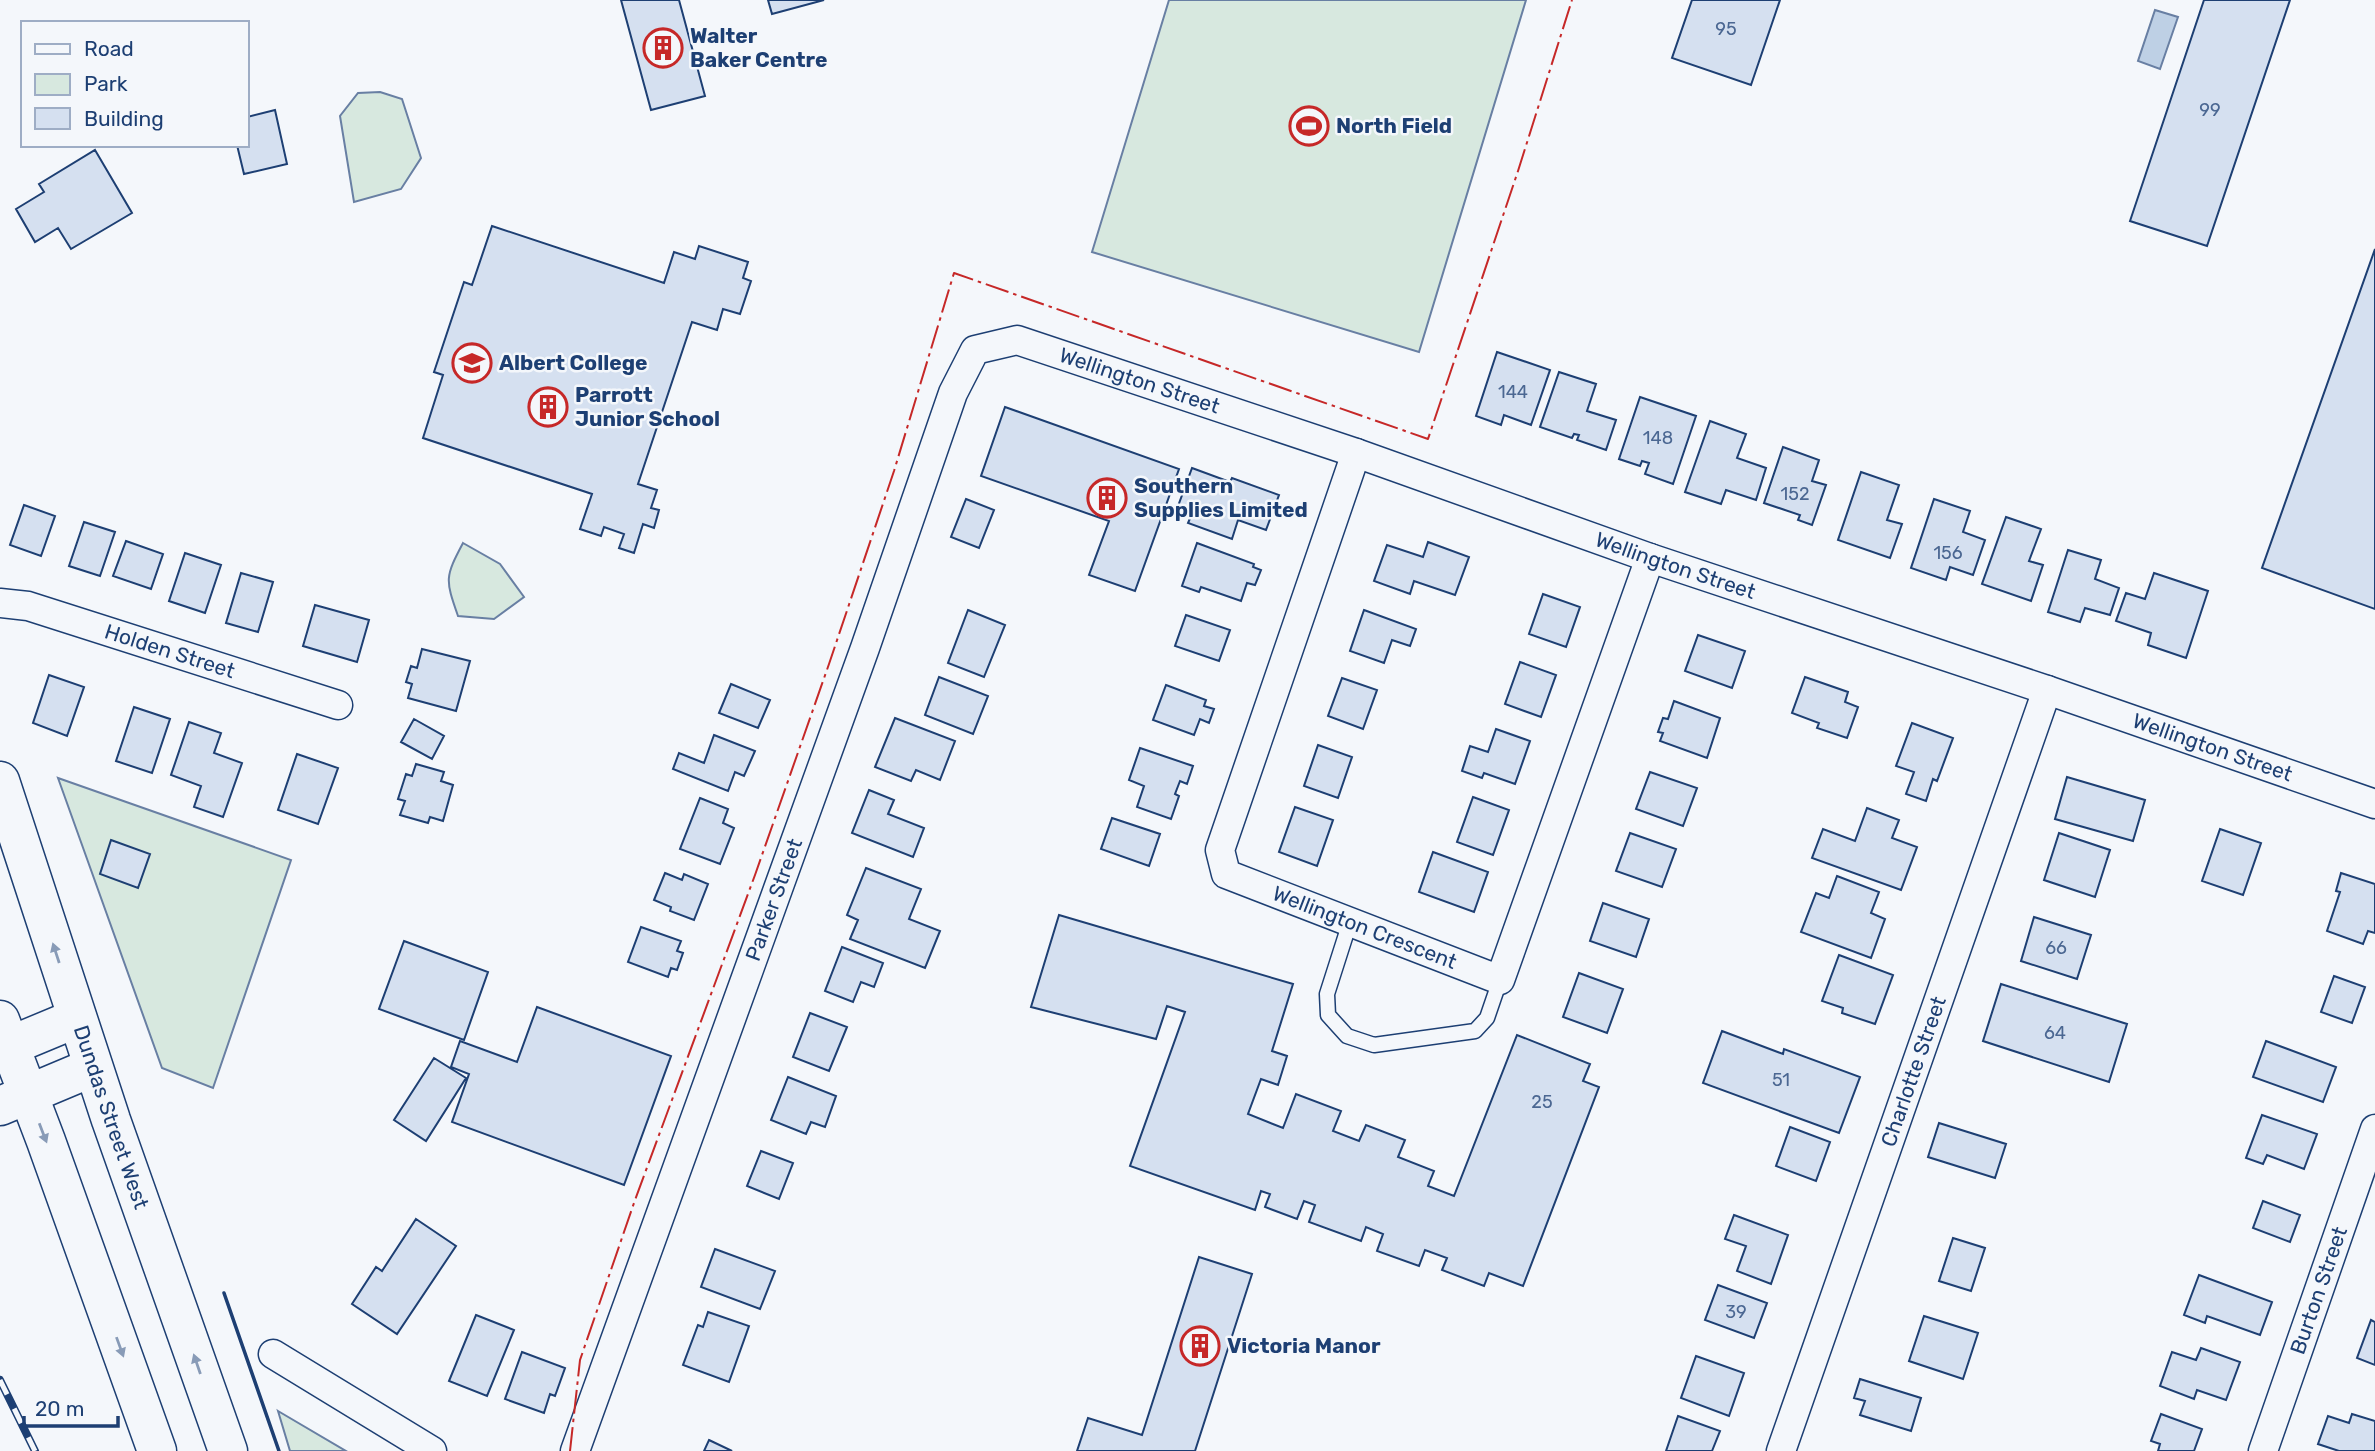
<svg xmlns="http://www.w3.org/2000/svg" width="2375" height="1451" font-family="Rubik,sans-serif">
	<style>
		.green { fill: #d7e8df; stroke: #687fa3; stroke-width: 2 }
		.water { fill: #bed0e5; stroke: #687fa3; stroke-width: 2 }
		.building { fill: #d5e0f0; stroke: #1d3f73; stroke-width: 2 }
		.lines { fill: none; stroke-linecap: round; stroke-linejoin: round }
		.service-casing { stroke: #1d3f73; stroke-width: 17 }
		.minor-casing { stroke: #1d3f73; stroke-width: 31 }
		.primary-casing { stroke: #1d3f73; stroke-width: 41 }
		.service { stroke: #f4f7fb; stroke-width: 14 }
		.minor { stroke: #f4f7fb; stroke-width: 28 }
		.primary { stroke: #f4f7fb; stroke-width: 38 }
		.rail-casing { stroke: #1d3f73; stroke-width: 8 }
		.rail { stroke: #f4f7fb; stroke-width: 5; stroke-dasharray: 16; stroke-linecap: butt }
		.wall { stroke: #1d3f73; stroke-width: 3.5 }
		.power { stroke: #c62828; stroke-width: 2; stroke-dasharray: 24 5 3.5 5; stroke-linecap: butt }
		.oneway { fill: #889bb7 }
		.labels { text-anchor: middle; stroke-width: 5; stroke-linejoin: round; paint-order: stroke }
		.number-label { font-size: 18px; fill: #4b6792 }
		.poi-label { font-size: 21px; font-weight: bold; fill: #1d3f73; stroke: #f4f7fb; text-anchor: start }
		.street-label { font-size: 21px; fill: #1d3f73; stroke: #f4f7fb }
	</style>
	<rect width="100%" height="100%" fill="#f4f7fb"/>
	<!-- green -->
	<path class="green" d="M1169,0H1526L1419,352L1092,252Z
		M380,92L402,99L421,158L401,189L354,202L340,116L358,93Z
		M463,543L500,564L524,597L494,619L458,616C445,579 445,577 463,543Z
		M58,778L291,860L213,1088L162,1068Z
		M278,1411L346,1451H290Z"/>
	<!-- water -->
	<path class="water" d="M2155,10L2178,17L2160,69L2138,61Z"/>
	<!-- building -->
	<path class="building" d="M621,0H679L705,96L651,110Z
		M768,0H824L772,14Z
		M1692,0H1780L1751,85L1672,58Z
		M2204,0H2290L2207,246L2130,221Z
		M275,110L287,164L244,174L237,145H247V117Z
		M95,150L132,213L71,249L58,228L35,242L16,209L44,192L39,184Z
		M492,226L664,283L674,252L695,259L699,246L748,262L743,278L751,281L740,314L723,309L717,330L692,322L638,484L657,490L651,508L659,510L654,528L643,524L634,553L619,548L624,534L604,527L601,536L580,529L592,494L423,438L443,375L434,372L464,282L472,285Z
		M2375,249V609L2262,568Z
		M1497,352L1550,370L1531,425L1504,415L1501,425L1476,416Z
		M1559,372L1596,384L1587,411L1616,420L1606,450L1577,440L1579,435L1574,434L1572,438L1540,427Z
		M1640,397L1696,416L1673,484L1645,474L1649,463L1642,461L1640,466L1619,459Z
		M1005,407L1179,469L1135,591L1089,575L1109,521L981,476Z
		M1710,421L1746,434L1737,458L1766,468L1756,500L1726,490L1721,504L1685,492Z
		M1783,447L1819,460L1812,481L1826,485L1812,525L1798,520L1800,515L1764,503Z
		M1192,468L1230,482L1232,478L1279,495L1266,530L1238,520L1232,539L1188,523L1192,514L1177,509Z
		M1861,472L1899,485L1887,520L1902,524L1890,558L1838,540Z
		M966,499L994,510L979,548L951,537Z
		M1934,499L1970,511L1963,532L1985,540L1973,575L1950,567L1946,580L1911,568Z
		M24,505L55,516L41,556L10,545Z
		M2006,517L2041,529L2029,561L2043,565L2031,601L1982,584Z
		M84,522L115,532L100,576L69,566Z
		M126,541L163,554L151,589L113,576Z
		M1428,542L1469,557L1455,595L1414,581L1410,594L1374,581L1387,545L1423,557Z
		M1197,543L1254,564L1253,567L1261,570L1255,585L1247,583L1241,601L1201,587L1199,592L1182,586Z
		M2068,550L2101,560L2095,579L2119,588L2110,615L2085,608L2080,622L2048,612Z
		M185,553L221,565L205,613L169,601Z
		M241,573L273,582L258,632L226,623Z
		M2154,573L2208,591L2186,658L2148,645L2151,633L2116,621L2126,593L2145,599Z
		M1543,594L1580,607L1566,647L1529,634Z
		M315,605L369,620L357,662L303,646Z
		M968,610L1005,625L984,677L948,663Z
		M1364,610L1416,629L1410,646L1392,640L1384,663L1350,651Z
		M1186,615L1230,630L1219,661L1175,646Z
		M1698,635L1745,651L1732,688L1685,671Z
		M422,649L470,661L456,711L408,698L412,684L406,682L411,666L417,668Z
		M1520,662L1556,675L1541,717L1505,704Z
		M49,675L84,687L67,736L33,723Z
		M939,677L988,696L973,734L925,715Z
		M1805,677L1848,692L1845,702L1858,707L1847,738L1817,728L1819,723L1792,713Z
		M1342,678L1377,690L1363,729L1328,716Z
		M731,684L770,700L758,728L719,713Z
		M1166,685L1206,700L1204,706L1214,709L1209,723L1200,719L1194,735L1153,720Z
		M1674,701L1720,718L1707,758L1660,741L1663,733L1658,732L1663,718L1668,719Z
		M134,707L170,719L152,773L116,761Z
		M895,718L955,741L940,780L916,770L911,781L875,767Z
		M414,719L444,736L432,759L401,742Z
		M189,722L221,733L214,753L242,763L223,817L194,807L201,786L171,775Z
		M1912,723L1953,738L1937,781L1933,779L1926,801L1906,794L1914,772L1896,766Z
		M1496,729L1530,741L1515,784L1484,773L1482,778L1462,771L1470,746L1488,752Z
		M714,735L755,751L744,776L735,772L728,791L673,769L679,753L704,763Z
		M1318,745L1352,757L1338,798L1304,786Z
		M1140,748L1193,766L1187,784L1180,781L1175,794L1179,796L1171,819L1137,807L1144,786L1129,780Z
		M297,754L338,768L318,824L278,810Z
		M416,764L444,772L441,781L453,785L443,821L430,817L428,823L400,815L405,801L398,799L406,774L412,776Z
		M1650,772L1697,788L1683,826L1636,809Z
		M2067,777L2145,800L2133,841L2055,819Z
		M869,790L894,800L888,814L924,828L913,857L852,833Z
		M1473,797L1509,810L1493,855L1457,842Z
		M700,798L728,809L723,823L734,828L720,864L680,849Z
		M1295,807L1333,820L1317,866L1279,852Z
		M1867,808L1899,820L1892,838L1917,847L1901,890L1812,858L1823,829L1855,841Z
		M1112,818L1160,834L1149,866L1101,849Z
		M2220,829L2261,843L2243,895L2202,881Z
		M1630,833L1676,849L1662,887L1616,871Z
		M2059,833L2110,850L2095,897L2044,880Z
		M111,840L150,854L138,888L100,874Z
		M1433,852L1488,872L1474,912L1419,892Z
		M866,868L921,889L909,919L940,931L925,968L850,939L858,920L847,915Z
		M665,873L682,880L684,874L708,884L694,920L670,911L671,907L654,900Z
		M2341,873L2375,884V933L2368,931L2363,944L2327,931L2340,892L2336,891Z
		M1837,876L1879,892L1871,913L1885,919L1871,958L1801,932L1816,893L1829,898Z
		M1603,903L1649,919L1636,957L1590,941Z
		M1059,915L1293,984L1272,1051L1287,1056L1278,1085L1261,1079L1248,1114L1283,1128L1296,1094L1341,1111L1333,1131L1359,1141L1366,1125L1405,1140L1398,1157L1434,1171L1428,1186L1454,1196L1517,1035L1590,1064L1583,1081L1599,1087L1523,1286L1489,1273L1484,1286L1442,1270L1447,1258L1425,1250L1419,1266L1377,1251L1383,1234L1366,1227L1361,1241L1309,1222L1315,1205L1304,1201L1297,1219L1265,1207L1270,1194L1261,1191L1255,1210L1130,1166L1185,1012L1167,1006L1156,1039L1031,1007Z
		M2034,917L2091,935L2077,979L2021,961Z
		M641,927L681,941L677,951L683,953L677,970L671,968L668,977L628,962Z
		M404,941L488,972L464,1040L379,1009Z
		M842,947L883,963L874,987L861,982L853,1002L825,991Z
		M1839,955L1893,975L1875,1024L1842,1013L1843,1008L1822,1001Z
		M1579,973L1623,989L1607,1033L1563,1017Z
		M2334,976L2365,987L2352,1023L2321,1012Z
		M2001,984L2127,1024L2109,1082L1983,1041Z
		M537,1007L671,1056L624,1185L452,1122L469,1074L451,1067L460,1041L517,1062Z
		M810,1013L847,1027L829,1071L793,1057Z
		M1722,1031L1783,1054L1784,1049L1860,1077L1839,1133L1703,1083Z
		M2266,1041L2336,1067L2323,1102L2253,1077Z
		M434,1058L466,1078L426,1141L394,1120Z
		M788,1077L836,1096L825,1127L811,1122L806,1134L771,1120Z
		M2262,1115L2317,1134L2304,1169L2267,1155L2263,1164L2246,1158Z
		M1939,1123L2006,1144L1995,1178L1928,1157Z
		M1790,1127L1830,1142L1816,1181L1776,1166Z
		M761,1151L793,1163L779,1199L747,1186Z
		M2263,1201L2300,1215L2290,1242L2253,1228Z
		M1734,1215L1788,1235L1771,1284L1737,1271L1746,1246L1725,1239Z
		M416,1219L456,1246L397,1334L352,1304L376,1267L382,1271Z
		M1953,1238L1985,1248L1971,1291L1939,1281Z
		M715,1249L775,1271L760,1309L701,1287Z
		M1199,1257L1252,1274L1195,1451H1077L1088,1418L1142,1435Z
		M2199,1275L2272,1302L2260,1335L2207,1316L2205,1323L2184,1315Z
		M1718,1285L1767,1303L1754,1338L1705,1320Z
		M708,1312L749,1326L729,1382L683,1365L698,1325L703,1327Z
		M476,1315L514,1330L487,1396L449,1381Z
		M1924,1316L1978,1333L1963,1379L1909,1361Z
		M2371,1320L2375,1322V1365L2357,1358Z
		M2201,1348L2240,1362L2226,1400L2197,1390L2194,1399L2160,1386L2172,1352L2196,1360Z
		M522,1352L565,1368L555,1396L550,1394L544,1413L505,1399Z
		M1696,1356L1744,1373L1729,1416L1681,1398Z
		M1860,1379L1921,1398L1911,1431L1860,1415L1865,1401L1854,1398Z
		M2161,1414L2202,1429L2194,1451H2158L2160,1444L2151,1441Z
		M2352,1414L2375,1421V1451H2339L2318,1444L2328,1416L2349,1423Z
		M1678,1416L1720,1431L1712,1451H1666Z
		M709,1440L732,1451H704Z"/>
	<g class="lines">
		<!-- service casing -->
		<g class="service-casing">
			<path id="service" d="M1350,922L1327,994L1328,1015L1347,1036L1374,1045L1475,1031L1487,1018L1500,980"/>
		</g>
		<!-- minor casing -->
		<g class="minor-casing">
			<g id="minor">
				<path id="s1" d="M1356,453L1220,850L1226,874L1500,980L1650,558"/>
				<path id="s2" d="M0,603L28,606L338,705"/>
				<path d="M273,1354L432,1451"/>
				<path id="s3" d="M575,1451L865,648L953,393L975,350L1017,340L1356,453L1650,558L2047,690L2375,804"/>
				<path id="s4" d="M1781,1451L2047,690"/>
				<path id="s5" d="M2263,1451L2375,1129"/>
			</g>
		</g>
		<!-- primary casing -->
		<g class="primary-casing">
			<g id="primary">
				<path id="s6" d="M0,781L111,1120L228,1451"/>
				<path d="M0,1020L46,1141L157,1451"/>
				<path d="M0,1050L77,1018"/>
				<path d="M0,1106L93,1067"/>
			</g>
		</g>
		<!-- service -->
		<use href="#service" class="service"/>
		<!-- minor -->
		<use href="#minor" class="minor"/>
		<!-- primary -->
		<use href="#primary" class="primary"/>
		<!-- rail casing -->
		<g class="rail-casing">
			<path id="rail" d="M0,1380L35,1451"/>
		</g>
		<!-- rail -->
		<use href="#rail" class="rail"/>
		<!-- wall -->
		<path class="wall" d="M224,1293L279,1451"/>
		<!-- power -->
		<path class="power" d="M570,1451L580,1360L635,1200L755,875L829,664L894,471L954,273L1428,439L1518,171L1572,0"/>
	</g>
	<!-- one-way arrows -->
	<defs><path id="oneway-solid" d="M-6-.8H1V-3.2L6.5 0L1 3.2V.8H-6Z" transform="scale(1.75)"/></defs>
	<g class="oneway">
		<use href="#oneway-solid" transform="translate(56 953) rotate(-108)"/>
		<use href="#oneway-solid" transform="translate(43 1133) rotate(69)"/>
		<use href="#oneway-solid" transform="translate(120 1347) rotate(70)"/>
		<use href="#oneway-solid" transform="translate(197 1364) rotate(-109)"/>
	</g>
	<!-- icons -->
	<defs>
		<g id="building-ring" transform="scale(2.0125)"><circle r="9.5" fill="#f4f7fb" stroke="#c62828" stroke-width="1.5"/><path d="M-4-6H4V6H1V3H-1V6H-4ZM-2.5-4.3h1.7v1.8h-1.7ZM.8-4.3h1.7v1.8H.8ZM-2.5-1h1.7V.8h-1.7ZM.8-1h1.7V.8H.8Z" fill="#c62828"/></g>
		<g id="stadium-ring" transform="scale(2.0125)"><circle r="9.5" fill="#f4f7fb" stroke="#c62828" stroke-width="1.5"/><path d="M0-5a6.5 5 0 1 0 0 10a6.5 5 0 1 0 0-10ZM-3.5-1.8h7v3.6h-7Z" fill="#c62828"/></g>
		<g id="school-ring" transform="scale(2.0125)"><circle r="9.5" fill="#f4f7fb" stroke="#c62828" stroke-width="1.5"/><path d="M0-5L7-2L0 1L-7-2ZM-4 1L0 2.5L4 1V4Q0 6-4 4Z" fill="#c62828"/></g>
	</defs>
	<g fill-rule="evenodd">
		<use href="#building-ring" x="663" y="48"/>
		<use href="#stadium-ring" x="1309" y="126"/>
		<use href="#school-ring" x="472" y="363"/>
		<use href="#building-ring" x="548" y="407"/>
		<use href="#building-ring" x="1107" y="498"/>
		<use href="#building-ring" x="1200" y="1346"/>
	</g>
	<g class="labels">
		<!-- number labels -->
		<g class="number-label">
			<text x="1726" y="35">95</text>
			<text x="2210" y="116">99</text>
			<text x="1513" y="398">144</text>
			<text x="1658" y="444">148</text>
			<text x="1795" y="500">152</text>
			<text x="1948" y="559">156</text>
			<text x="2056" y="954">66</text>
			<text x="2055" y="1039">64</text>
			<text x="1781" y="1086">51</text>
			<text x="1542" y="1108">25</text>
			<text x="1736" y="1318">39</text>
		</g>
		<!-- poi labels -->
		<g class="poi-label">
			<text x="690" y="43">Walter<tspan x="690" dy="24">Baker Centre</tspan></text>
			<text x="1336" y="133">North Field</text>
			<text x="499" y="370">Albert College</text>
			<text x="575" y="402">Parrott<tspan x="575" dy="24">Junior School</tspan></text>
			<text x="1134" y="493">Southern<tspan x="1134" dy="24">Supplies Limited</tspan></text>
			<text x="1227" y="1353">Victoria Manor</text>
		</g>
		<!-- street labels -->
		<g class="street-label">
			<text dy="7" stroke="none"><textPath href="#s3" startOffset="1344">Wellington Street</textPath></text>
			<text dy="7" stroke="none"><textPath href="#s3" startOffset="1911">Wellington Street</textPath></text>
			<text dy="7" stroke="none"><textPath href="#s2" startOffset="177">Holden Street</textPath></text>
			<text dy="7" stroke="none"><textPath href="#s3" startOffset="2478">Wellington Street</textPath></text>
			<text dy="7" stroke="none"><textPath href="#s3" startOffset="586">Parker Street</textPath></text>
			<text dy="7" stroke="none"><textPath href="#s1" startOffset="593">Wellington Crescent</textPath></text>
			<text dy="7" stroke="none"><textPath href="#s4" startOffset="402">Charlotte Street</textPath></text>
			<text dy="7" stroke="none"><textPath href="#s6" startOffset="354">Dundas Street West</textPath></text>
			<text dy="7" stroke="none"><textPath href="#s5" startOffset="170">Burton Street</textPath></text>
		</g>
	</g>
	<!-- legend -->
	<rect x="21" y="21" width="228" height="126" fill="#f4f7fb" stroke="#9eadc5" stroke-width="2"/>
	<rect x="35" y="44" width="35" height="10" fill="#f4f7fb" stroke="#9eadc5" stroke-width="2"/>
	<text x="84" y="56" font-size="21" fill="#1d3f73">Road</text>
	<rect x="35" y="74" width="35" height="21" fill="#d7e8df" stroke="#9eadc5" stroke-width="2"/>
	<text x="84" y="91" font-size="21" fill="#1d3f73">Park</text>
	<rect x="35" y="108" width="35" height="21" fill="#d5e0f0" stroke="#9eadc5" stroke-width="2"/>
	<text x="84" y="126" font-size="21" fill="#1d3f73">Building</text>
	<!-- scale -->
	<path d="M24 1416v10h94v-10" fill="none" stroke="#1d3f73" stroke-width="3.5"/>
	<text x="35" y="1416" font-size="21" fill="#1d3f73" stroke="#f4f7fb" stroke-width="5" paint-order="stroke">20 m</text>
</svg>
